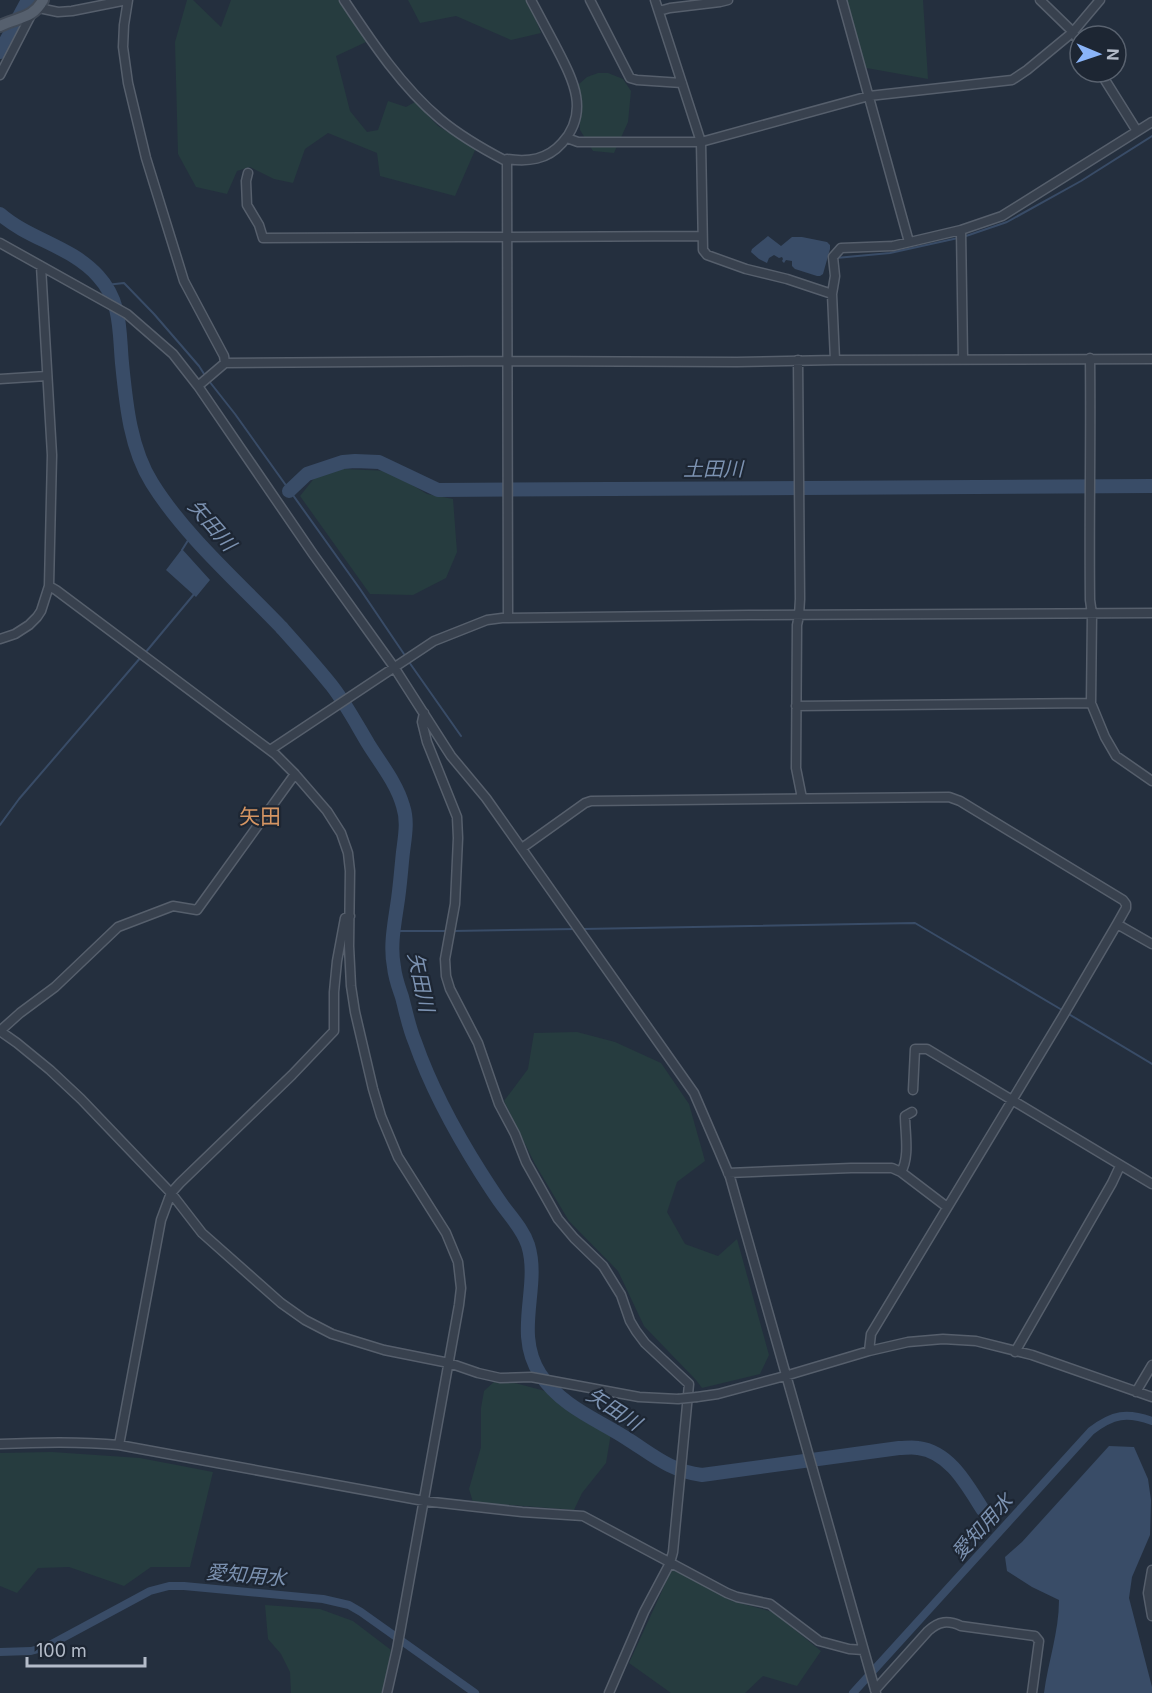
<svg xmlns="http://www.w3.org/2000/svg" width="1152" height="1693" font-family="Inter,'Noto Sans JP',sans-serif">
	<style>
		.green { fill: #263c3f }
		.water { fill: #394c67 }
		.lines { fill: none; stroke-linecap: round; stroke-linejoin: round }
		.stream { stroke: #394c67; stroke-width: 2 }
		.canal { stroke: #394c67; stroke-width: 8 }
		.river { stroke: #394c67; stroke-width: 14 }
		.minor-casing { stroke: #565f6c; stroke-width: 11 }
		.major-casing { stroke: #414a57; stroke-width: 14 }
		.minor { stroke: #38414e; stroke-width: 8 }
		.major { stroke: #56606e; stroke-width: 10 }
		.minor-bridge-casing { stroke: #565f6c; stroke-width: 11; stroke-linecap: butt }
		.minor-bridge { stroke: #38414e; stroke-width: 8 }
		.labels { text-anchor: middle; stroke-width: 4.5; stroke-linejoin: round; paint-order: stroke }
		.water-label { font-size: 20px; font-style: italic; fill: #7c92b1; stroke: #1d2633 }
		.quarter-label { font-size: 21px; fill: #d59563; stroke: #1d2633 }
	</style>
	<rect width="100%" height="100%" fill="#242f3e"/>
	<!-- green -->
	<path class="green" d="M187,0H193L221,27L231,0H339L366,42L336,56L350,111L367,132L378,130L388,101L406,107L415,102L438,126L476,148L455,196L380,176L377,153L328,133L305,149L293,183L274,179L250,167L237,171L227,194L196,187L178,154L175,42Z
		M408,0H528L541,33L511,40L456,16L420,23Z
		M847,0H923L928,79L861,67Z
		M598,73H608L623,79L631,91L628,122L614,153L593,151L580,130L578,85L587,77Z
		M342,469L389,471L427,494L453,499L457,552L446,578L413,595L370,594L300,496L316,476Z
		M577,1032L615,1042L661,1063L689,1104L705,1161L677,1182L667,1212L685,1244L718,1256L737,1239L769,1355L760,1374L702,1388L696,1380L644,1326L618,1271L569,1221L535,1164L504,1101L528,1069L534,1033Z
		M496,1380L511,1382L549,1392L574,1413L611,1433L606,1463L582,1493L574,1510L473,1502L469,1489L481,1447V1408L484,1391Z
		M52,1452L140,1458L213,1472L190,1567H151L124,1586L69,1567L38,1568L17,1593L0,1586V1453Z
		M672,1569L732,1601L773,1612L821,1651L797,1686L763,1676L745,1693H671L629,1663Z
		M265,1605L320,1609L353,1621L391,1650L383,1693H291L290,1672L281,1654L268,1639Z"/>
	<!-- water -->
	<path class="water" d="M768,236L781,246L792,237H802L827,242L830,245V249L823,274L820,276H817L795,269L792,266V261L786,260L784,263L782,261L783,259L782,257L779,258L774,255L769,258L767,263L759,259L751,252L752,249Z
		M182,549L210,580L196,597L166,570Z
		M1109,1446L1134,1447L1148,1479L1151,1500L1150,1535L1132,1577L1129,1598L1152,1687V1693H1044C1048,1662 1059,1632 1059,1600L1032,1587L1007,1571L1005,1557L1022,1542Z"/>
	<g class="lines">
		<!-- stream -->
		<path class="stream" d="M963,237L1007,222L1081,181L1152,136
			M836,258L890,253L958,238
			M106,285L124,283L154,314L199,366L206,377
			M209,381L235,414L360,589L406,657
			M182,550L192,534
			M145,653L195,593
			M409,662L461,736
			M0,825L19,799L141,657
			M582,929L915,923L1062,1010
			M393,931H447
			M453,931L576,929
			M1067,1013L1152,1064"/>
		<!-- canal -->
		<path class="canal" d="M0,1652L31,1651L46,1647L150,1591L169,1586H184L323,1599L349,1605L361,1612L475,1693
			M853,1693L1091,1431C1113,1414 1127,1412 1152,1421"/>
		<!-- river -->
		<path class="river" d="M0,52L28,0
			M0,214C30,240 71,246 98,276C122,302 119,331 122,363C126,403 130,448 152,483C185,536 238,582 281,627C298,646 316,666 332,686C346,704 357,725 369,745C381,764 397,784 403,806C408,821 405,836 403,852C401,870 400,888 397,906C394,926 390,947 394,967C395,978 399,988 402,997C406,1012 409,1028 415,1042C430,1085 457,1135 481,1173C488,1184 495,1195 503,1206C512,1218 523,1230 528,1245C541,1287 513,1332 540,1374C561,1406 596,1419 626,1438C653,1455 670,1471 702,1475L899,1448C905,1448 912,1447 918,1448C950,1452 967,1485 983,1510
			M289,491L307,474L343,462L355,461L379,462L438,490L1152,486"/>
		<!-- minor casing -->
		<g class="minor-casing">
			<path id="minor" d="M128,0L124,25L123,47L128,83L146,158L184,281L224,356L225,363
				M344,0C372,42 401,86 440,119C459,135 483,149 506,161L507,159C528,162 547,160 562,143C591,111 572,78 555,45C547,30 539,15 531,0
				M590,0L630,78L637,80L682,83
				M655,0L701,142L703,250L707,255L746,269L787,279L832,294
				M842,0L909,242
				M1040,0L1073,32L1080,43
				M39,8L58,12L72,11L127,0
				M659,11L670,8L720,2L728,0
				M1100,72L1137,131
				M0,75L31,15
				M567,138L578,142H701L869,96L1012,80L1027,70L1073,32L1100,0
				M507,159L508,618
				M248,173L246,181L247,205L259,225L263,238L702,236
				M961,230L963,358
				M0,243L127,314L173,354L198,386L313,554L394,667L451,756L486,798L694,1093L719,1151L730,1177L876,1693
				M1090,358C1091,439 1089,519 1090,600L1092,614L1091,703L1105,737L1116,756L1152,781
				M798,360L800,599L799,616L797,625L796,768L802,798
				M835,360L832,294L835,276L833,257L841,248L893,246L961,230L1002,216L1152,122
				M0,379L47,376
				M198,386L225,363L507,361L737,362L835,360L1152,359
				M49,586L56,590L275,754L295,774L327,811L341,833L348,853L350,871L349,946L351,986L355,1012L373,1089L381,1116L398,1157L446,1233L458,1262L461,1288L459,1305L397,1649L387,1693
				M0,639L15,634L29,625L37,617L41,611L49,586L52,455L41,266
				M796,706L1091,703
				M424,713L422,722L427,742L457,817L458,838L455,904L445,959L446,976L450,989L478,1043L499,1104L515,1134L526,1162L558,1219L574,1238L603,1266L621,1295L630,1321L636,1331L645,1343L689,1384L673,1552L670,1563L644,1612L609,1693
				M270,750L434,641L487,620L502,618L749,615L1152,613
				M522,848L585,803L591,801L949,797L960,801L1123,900L1126,904V908L1117,924L1063,1016L871,1334L869,1351
				M1117,924L1152,944
				M0,1031L17,1043L50,1070L81,1099L171,1193L202,1233L281,1303L305,1320L332,1334L384,1350L449,1363L478,1373L500,1378L531,1377L639,1397L678,1399
				M0,1031L20,1013L55,987L118,927L173,906L197,910L295,774
				M913,1090L915,1049H927L1152,1184
				M901,1172C910,1157 905,1133 905,1116L912,1112
				M728,1173L851,1168H892L901,1172L947,1207
				M1015,1352L1112,1183L1120,1166
				M1136,1392L1152,1365
				M697,1397L718,1394L785,1376L869,1351L908,1342L943,1339L976,1341L1032,1355L1152,1397
				M0,1444C40,1442 80,1441 119,1445L424,1501L522,1512L583,1516L727,1593L737,1597L770,1604L819,1641L849,1649L863,1650
				M119,1445L161,1220L171,1193L180,1183L292,1075L334,1031V992L337,961L345,918L350,916
				M1152,1570L1148,1593L1152,1616
				M875,1690L928,1631C939,1621 948,1620 961,1626L1035,1636L1039,1641L1032,1693"/>
		</g>
		<!-- major casing -->
		<g class="major-casing">
			<path id="major" d="M0,26C18,17 33,19 43,0"/>
		</g>
		<!-- minor -->
		<use href="#minor" class="minor"/>
		<!-- major -->
		<use href="#major" class="major"/>
		<!-- minor-bridge casing -->
		<g class="minor-bridge-casing">
			<path id="minor-bridge" d="M678,1399L697,1397"/>
		</g>
		<!-- minor-bridge -->
		<use href="#minor-bridge" class="minor-bridge"/>
	</g>
	<g class="labels">
		<!-- water labels -->
		<g class="water-label">
			<text x="713" y="476">土田川</text>
			<text transform="translate(212 525) rotate(49)" y="7">矢田川</text>
			<text transform="translate(421 982) rotate(78)" y="7">矢田川</text>
			<text transform="translate(614 1409) rotate(33)" y="7">矢田川</text>
			<text transform="translate(982 1527) rotate(-48)" y="7">愛知用水</text>
			<text transform="translate(246 1575) rotate(5)" y="7">愛知用水</text>
		</g>
		<!-- quarter labels -->
		<g class="quarter-label">
			<text x="260" y="824">矢田</text>
		</g>
	</g>
	<!-- north arrow -->
	<g transform="translate(1098 54) rotate(92)"><circle r="28" fill="#1d2633" stroke="#59626f" stroke-width="1.5"/>
	<path d="M0-4.5L10 22L0 15L-10 22Z" fill="#8ab4f8"/>
	<text y="-9" font-size="16" font-weight="bold" text-anchor="middle" fill="#b4bcc9">N</text>
	</g>
	<!-- scale -->
	<path d="M27 1657v9h118v-9" fill="none" stroke="#b4bcc9" stroke-width="3"/>
	<text x="36" y="1657" font-size="18" fill="#b4bcc9" stroke="#1d2633" stroke-width="4.5" paint-order="stroke">100 m</text>
</svg>
